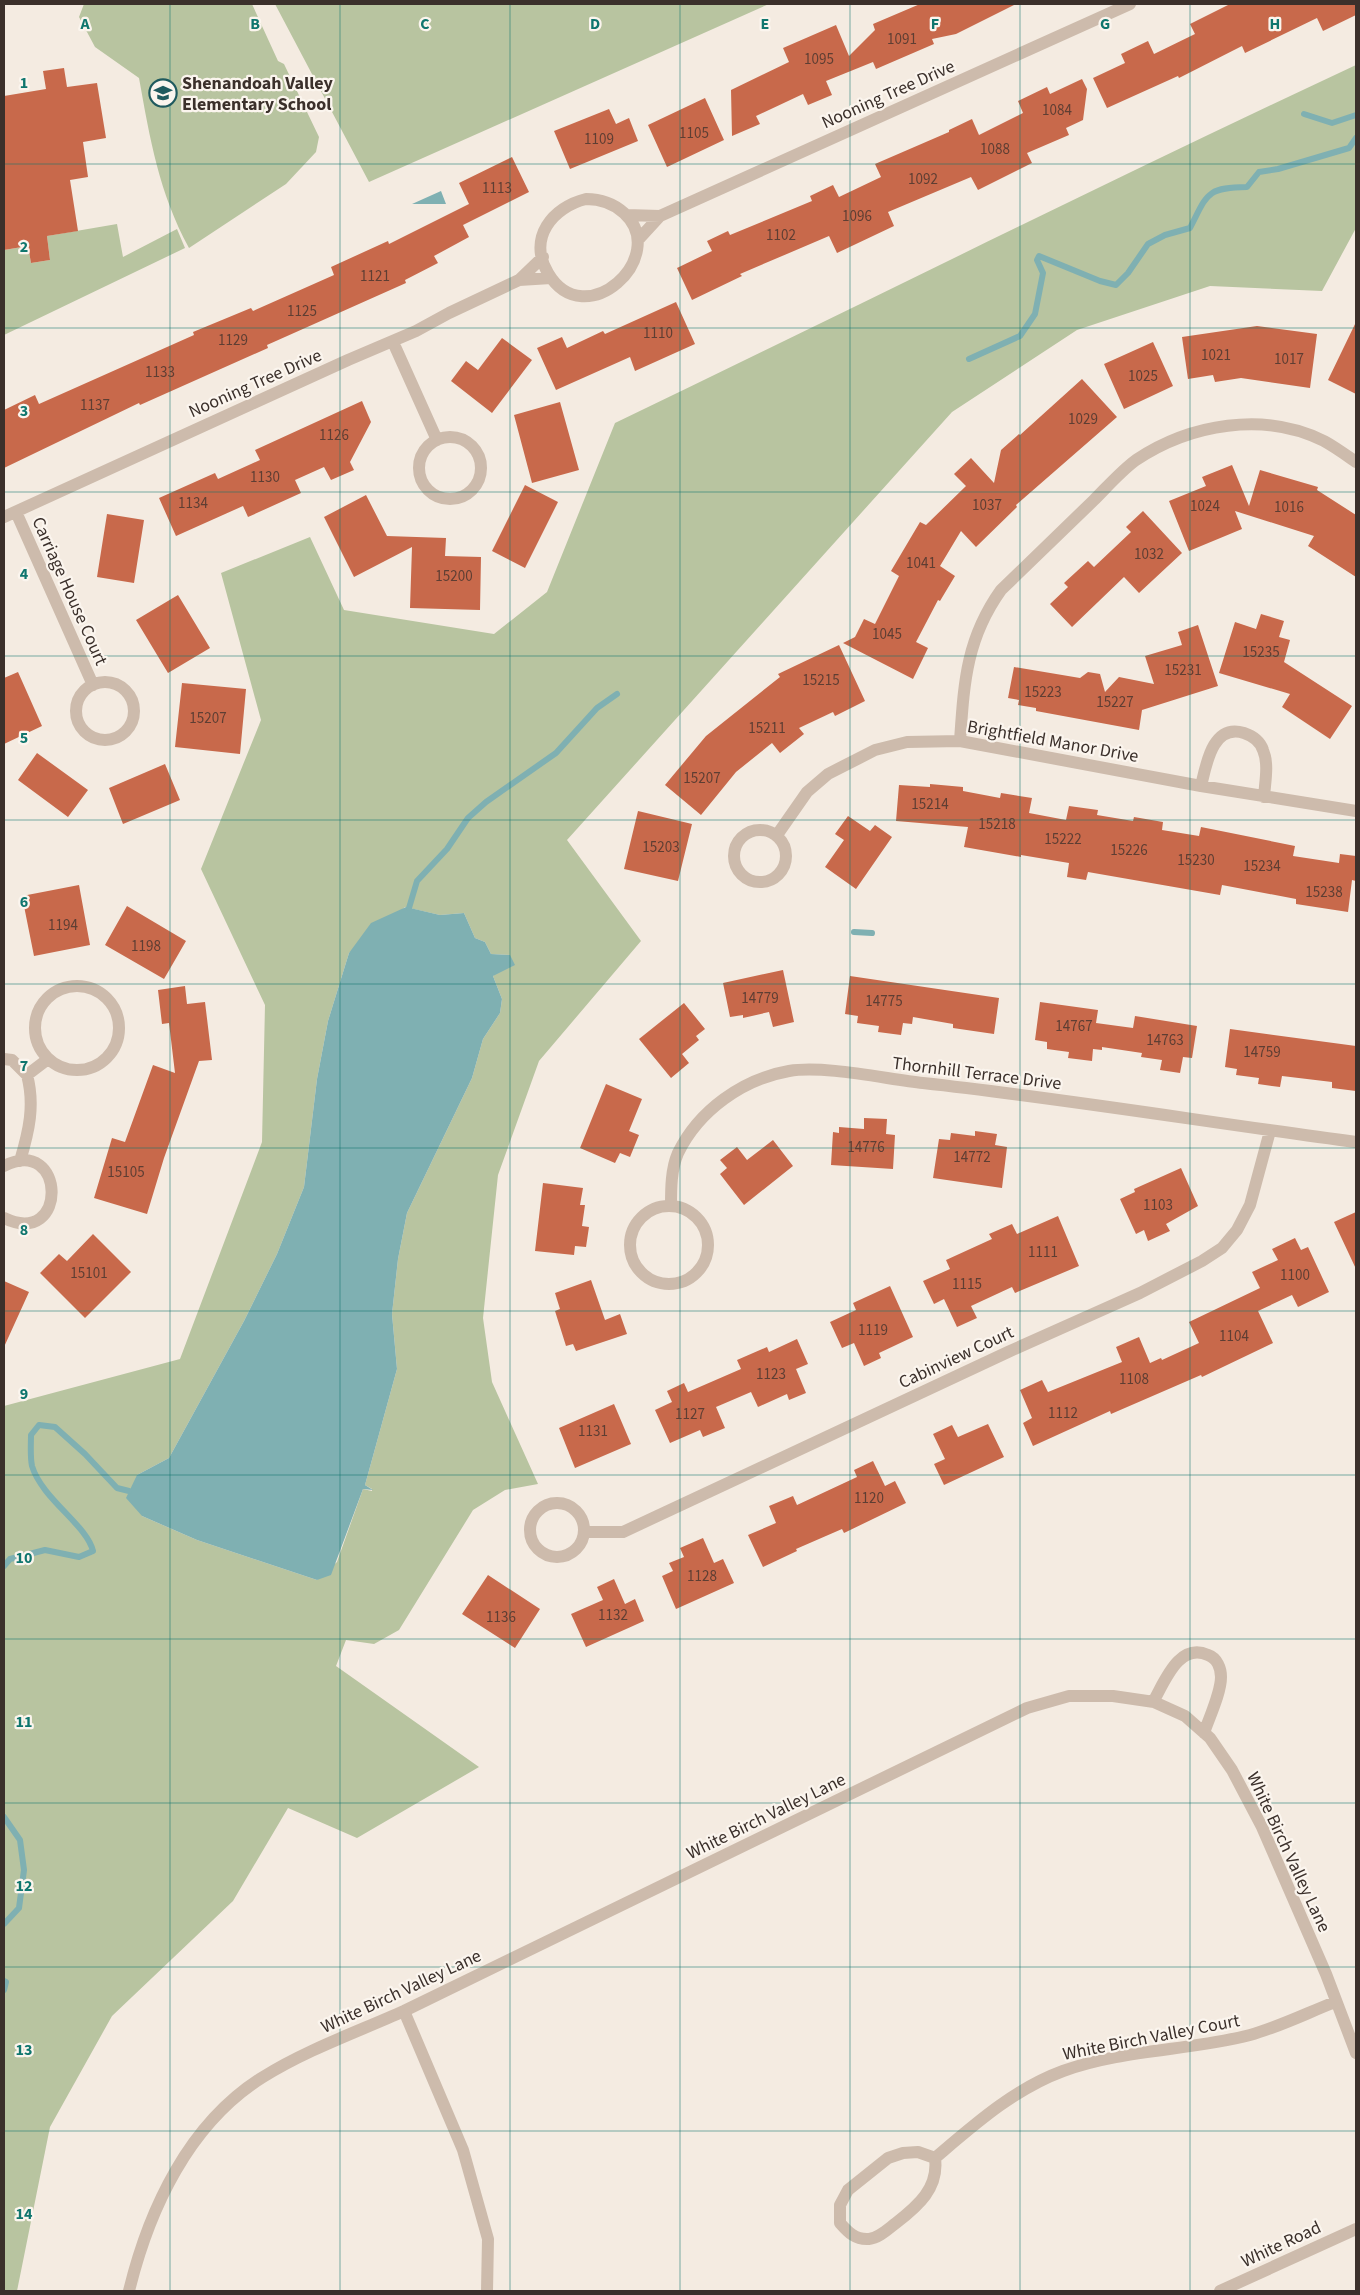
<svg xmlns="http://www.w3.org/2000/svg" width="1360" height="2295" font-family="'Source Sans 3',sans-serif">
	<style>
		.green { fill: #b8c4a0; fill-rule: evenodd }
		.water { fill: #7fb0b2 }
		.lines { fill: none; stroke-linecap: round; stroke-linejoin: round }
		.stream { stroke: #7fb0b2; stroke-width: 6 }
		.building { fill: #c8694b }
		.minor { stroke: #cdbbac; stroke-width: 12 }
		.grid { fill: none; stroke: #0f766e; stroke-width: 1; stroke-opacity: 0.55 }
		.labels { text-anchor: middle; stroke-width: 4.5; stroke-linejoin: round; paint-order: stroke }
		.number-label { font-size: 15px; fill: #5e3e33 }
		.poi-label { font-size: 18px; font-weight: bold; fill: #3b302b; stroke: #fbf5ee; text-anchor: start }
		.street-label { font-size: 18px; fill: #3b302b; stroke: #fbf5ee }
		.grid-label { font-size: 16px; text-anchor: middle; font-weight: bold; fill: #0f766e; stroke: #fbf5ee; stroke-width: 4.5; stroke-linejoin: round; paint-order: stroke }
	</style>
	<rect width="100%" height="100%" fill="#f4ebe1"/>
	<!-- green -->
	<path class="green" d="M84,4H252L278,61L284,64L319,137L316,152L286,184L189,248C159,193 150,139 139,78L95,47L79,17Z
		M275,4H769L369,182Z
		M1356,65V228L1322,291L1210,286L1077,330L952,412L567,840L641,941L539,1061L498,1175L483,1318L492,1382L538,1484L505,1490L473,1510L399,1630L374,1644L346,1640L336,1666L479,1767L357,1838L288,1808L233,1901L112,2016L50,2127L17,2291H4V1406L180,1359L262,1142L265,1005L201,869L261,720L221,573L310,537L344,610L494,634L547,592L615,423C862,304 1108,181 1356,65ZM405,907L440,915L464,913L475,938L485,942L491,954L510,955L493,976L502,999L500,1013L483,1039L472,1078L407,1213L398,1259L392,1314L397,1369L365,1485L372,1489V1491L363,1489L337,1562L317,1580L197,1540L142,1516L137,1475L169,1458L244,1321L277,1254L304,1187L317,1079L328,1021L349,953Z
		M117,224L123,257L177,229L185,248L4,335V250L28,246L31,263L50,260L47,236Z"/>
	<!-- water -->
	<path class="water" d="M441,191L446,204H412Z
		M406,907L440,915L464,913L475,938L485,942L491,954L510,955L515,965L493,976L502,999L500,1013L483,1039L472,1078L407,1213L398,1259L392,1314L397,1369L365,1485L373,1490L363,1489L331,1575L317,1580L197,1540L142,1516L126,1498L137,1475L169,1458L244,1321L277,1254L304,1187L317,1079L328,1021L349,953L371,923Z"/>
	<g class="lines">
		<!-- stream -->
		<path class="stream" d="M1304,114L1332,123L1356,115
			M969,359L1020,336L1035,314L1043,273L1037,260L1039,256L1100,281L1116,285L1128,273L1148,244L1165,235L1190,228C1208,193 1206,188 1247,187L1259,172L1278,169L1349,148L1356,138
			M409,908L417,881L447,849L468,818L486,802L556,753L597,708L617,694
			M854,932L872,933
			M4,1566L10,1559L45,1550L79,1557L93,1551C87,1525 42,1499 32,1466C30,1457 31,1444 31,1435L39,1425L55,1427L85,1454L117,1488L129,1491
			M4,1817L20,1840L24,1870L19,1908L4,1924
			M4,1981L6,1982L4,1990"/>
	</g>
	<!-- building -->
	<path class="building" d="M920,4H1016L956,34L932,39L934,44L876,69L873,62L826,81L832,95L808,105L803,94L756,116L760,124L732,136L731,90L789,62L783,48L836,25L849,56L875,30L873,24Z
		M1230,4H1356V15L1323,31L1317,18L1245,53L1242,46L1179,78L1178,76L1107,108L1093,78L1125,63L1121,54L1148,41L1154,54L1195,34L1190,24Z
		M64,68L67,87L97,83L106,138L83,142L88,177L70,180L78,231L47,236L50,260L31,263L28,246L4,250V96L46,89L43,71Z
		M1082,79L1087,89L1083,120L1066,128L1069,135L1027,153L1032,163L978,190L971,177L888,212L894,226L837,253L829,236L740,274L742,276L692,300L677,268L712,251L707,241L728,231L730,235L812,201L810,196L833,185L839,197L881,177L875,164L949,132V130L972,119L979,135L1023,113L1018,101L1047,87L1050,94Z
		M705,98L724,140L667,167L648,125Z
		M609,109L616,124L629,118L638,141L570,169L554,131Z
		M512,157L529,192L463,225L469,237L434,256L438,263L405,280L406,283L267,345L268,348L140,405L139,403L4,468V410L35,395L39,404L194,335L193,332L251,308L253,311L334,275L331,267L388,241L389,244L469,204L459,183Z
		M676,302L695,344L635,371L630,357L556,390L537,348L562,337L567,348L603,331L605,334Z
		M1356,322V394L1328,380Z
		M1257,326L1317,334L1310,388L1241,378L1215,382L1213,375L1188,379L1182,337Z
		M502,338L532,360L492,413L451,381L466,361L478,370Z
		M1153,342L1173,386L1124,409L1104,364Z
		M1082,379L1117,417L1016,505L1017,507L976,547L961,531L940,566L955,576L940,601L938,600L916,642L928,648L913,679L843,643L855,637L864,619L875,624L899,576L891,571L920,522L926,525L966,486L954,474L971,458L994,483L1001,450L1019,434L1020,435Z
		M362,401L371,422L350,462L354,470L331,480L324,467L295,480L301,493L248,517L243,506L176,536L159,498L215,473L218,479L260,460L255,450Z
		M560,402L579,470L532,483L514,415Z
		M1232,465L1249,506L1260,470L1318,487L1317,490L1356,515V577L1308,546L1314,536L1235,511L1242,529L1189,551L1169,501L1206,486L1202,477Z
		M525,485L558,502L525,568L492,551Z
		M366,495L387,536L446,538L445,556L481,557L480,610L410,608L412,547L354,577L324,517Z
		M1143,511L1182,553L1139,593L1124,577L1072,627L1050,604L1068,587L1064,583L1088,561L1094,567L1131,532L1126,527Z
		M107,514L144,520L134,583L97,577Z
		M178,595L210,648L168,673L136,620Z
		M1261,614L1284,621L1279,637L1290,640L1284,662L1352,706L1330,739L1282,707L1290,694L1219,673L1235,622L1256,629Z
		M1198,625L1218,686L1142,710L1139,730L1036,711V708L1018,705L1019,700L1008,698L1014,667L1080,678L1088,672L1100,674L1105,692L1119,677L1154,684L1145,656L1182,645L1178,632Z
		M839,645L865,701L835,716L833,712L799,728L804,734L780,753L772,743L736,772L701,815L665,785L706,736L780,677L778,674Z
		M18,672L42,726L4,744V678Z
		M182,683L246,689L240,754L175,747Z
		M37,753L88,790L68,817L18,780Z
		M165,764L180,800L123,824L109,788Z
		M930,784L963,787V791L1000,798L1001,793L1032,798L1029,813L1066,820L1069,806L1098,810L1097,815L1133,821L1134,817L1163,822L1162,830L1199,836L1201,827L1295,846L1293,856L1339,863L1340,854L1356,856V881L1352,880L1348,912L1296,904V899L1222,885L1220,895L1088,872L1086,880L1067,877L1069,863L1021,855V857L964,847L968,827L896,821L899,785L930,787Z
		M638,811L692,824L678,881L624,869Z
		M848,816L870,831L875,825L892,837L856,889L825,867L844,840L835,834Z
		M79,885L90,945L34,956L22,896Z
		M127,906L186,941L164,979L105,945Z
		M783,970L794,1022L773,1027L769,1012L743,1018V1015L730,1017L723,983Z
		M850,976L999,998L994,1034L953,1028V1024L913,1017L912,1024L903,1023L901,1035L878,1032L879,1026L857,1023L858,1016L845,1014Z
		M185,986L187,1004L205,1002L212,1060L199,1061L164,1158L147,1214L94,1198L112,1138L125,1142L153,1065L175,1073L169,1023L162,1024L158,990Z
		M1040,1002L1098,1010L1096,1023L1133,1028L1135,1016L1197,1026L1192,1058L1183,1057L1180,1073L1160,1070L1162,1060L1141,1057L1142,1053L1102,1047V1050L1093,1049L1092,1061L1068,1058L1069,1052L1047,1049V1042L1035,1040Z
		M684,1003L705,1029L696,1036L699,1040L682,1054L689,1063L671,1078L639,1039Z
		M1230,1029L1356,1046V1091L1332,1088V1082L1282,1076L1280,1087L1258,1084L1259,1078L1236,1075L1237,1069L1225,1067Z
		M606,1084L642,1099L629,1131L639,1135L630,1157L620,1153L615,1163L580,1148Z
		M864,1118L887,1119L886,1134L895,1135L893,1169L831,1165L833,1132L839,1133V1127L864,1129Z
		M975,1131L997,1134L995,1145L1007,1147L1002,1188L933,1178L939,1139L950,1140L951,1133L975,1136Z
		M773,1140L793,1166L744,1205L720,1174L727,1168L720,1160L737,1147L747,1160Z
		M1181,1168L1198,1206L1166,1224L1170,1231L1148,1241L1144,1230L1136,1234L1120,1199L1135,1192L1134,1189Z
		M543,1183L583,1188L580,1205H585L582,1226L589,1227L586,1247L575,1246L574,1255L535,1251Z
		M1356,1212V1269L1334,1222Z
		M1058,1216L1079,1266L1015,1293L1012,1287L971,1306L977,1318L957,1327L944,1299L934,1304L923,1281L950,1269L946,1260L992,1239L989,1234L1012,1224L1017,1234Z
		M93,1234L131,1272L85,1318L40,1273L59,1254L67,1261Z
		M1295,1238L1301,1250L1308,1247L1329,1292L1298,1307L1292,1295L1258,1311L1273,1343L1202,1377L1201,1375L1111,1414L1110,1411L1033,1446L1023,1423L1032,1418L1020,1390L1042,1380L1048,1392L1122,1362L1116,1347L1139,1337L1150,1363L1161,1358L1162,1360L1199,1343L1189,1322L1260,1288L1252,1272L1278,1260L1272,1249Z
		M591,1280L605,1320L620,1314L627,1334L576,1351L573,1344L566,1346L555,1311L560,1309L555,1293Z
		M4,1281L29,1292L4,1347Z
		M890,1286L913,1337L879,1353L881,1358L864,1366L854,1343L842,1348L830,1322L856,1310L853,1303Z
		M797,1339L808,1364L796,1369L806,1393L789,1400L787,1394L758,1407L751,1392L716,1407L725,1428L703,1437L700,1430L670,1443L655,1410L672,1402L667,1391L684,1383L688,1392L741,1369L737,1360L767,1347L769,1352Z
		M614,1404L631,1444L575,1468L559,1428Z
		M988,1424L1004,1457L944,1485L934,1464L945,1459L933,1434L952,1425L958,1437Z
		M873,1461L885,1486L895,1481L906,1503L844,1533L842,1529L796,1549L797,1551L763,1567L748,1535L776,1523L769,1506L793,1496L797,1505L857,1477L854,1470Z
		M703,1538L714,1563L723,1559L734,1583L676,1609L662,1576L673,1571L669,1563L684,1557L680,1548Z
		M488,1575L540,1609L515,1648L462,1614Z
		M614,1579L625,1604L635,1599L644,1621L586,1647L571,1614L603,1600L597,1587Z"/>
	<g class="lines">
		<!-- minor -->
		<path class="minor" d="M586,199C600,199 613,203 624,213C671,256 585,336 548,273C527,238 553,207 586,199Z
			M626,215L660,216
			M638,240L660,216L1130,4
			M519,280L551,278
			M393,342L437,440
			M419 468a31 31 0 1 1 62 0a31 31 0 1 1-62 0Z
			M16,512L93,685
			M4,517L348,360L416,331L449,313L519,280L543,257
			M76 711a29 29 0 1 1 58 0a29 29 0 1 1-58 0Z
			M960,741C964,683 966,639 1001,590C1032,560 1063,530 1094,500C1107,487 1121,471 1136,460C1190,424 1264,411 1324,441C1335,447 1346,455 1356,462
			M1201,786C1206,766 1212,723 1244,733C1253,736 1260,741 1263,750C1269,764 1265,782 1264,797
			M734 856a26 26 0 1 1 52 0a26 26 0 1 1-52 0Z
			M777,835L807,792L828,774L875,750L907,742L960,741L1201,786L1356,811
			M35 1028a42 42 0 1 1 84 0a42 42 0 1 1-84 0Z
			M4,1059L12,1060L27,1075L48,1059
			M20,1161C29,1131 35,1105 27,1075
			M4,1166C66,1134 69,1249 4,1218
			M671,1206C671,1189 671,1169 678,1153C699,1110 743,1079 789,1071C824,1065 886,1079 923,1083C1068,1099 1212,1123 1356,1142
			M630 1245a39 39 0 1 1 78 0a39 39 0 1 1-78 0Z
			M530 1530a27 27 0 1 1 54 0a27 27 0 1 1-54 0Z
			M584,1532H623L1008,1352L1140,1293L1202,1261L1222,1248L1237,1230L1250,1205L1270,1131
			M1153,1702C1165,1681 1179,1642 1208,1655C1217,1658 1221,1668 1221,1677C1221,1693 1209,1718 1204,1733
			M404,2011L463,2150L488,2239L487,2291
			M918,2152L935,2158C939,2188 918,2206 896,2223C888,2229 879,2238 869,2239C855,2240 848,2232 840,2223V2205L848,2190L888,2158L903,2153Z
			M935,2158C975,2124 1014,2089 1063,2071C1123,2049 1189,2051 1250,2035C1279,2027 1307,2013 1335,2002
			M129,2291C149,2209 189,2123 263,2077C306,2050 357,2032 404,2011L1027,1708L1069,1696H1113L1154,1702L1185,1716L1210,1738L1232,1770L1262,1827L1326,1974L1356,2053
			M1220,2291L1356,2229"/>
	</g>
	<!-- grid -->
	<path class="grid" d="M170,4V2291M340,4V2291M510,4V2291M680,4V2291M850,4V2291M1020,4V2291M1190,4V2291M4,164H1356M4,328H1356M4,492H1356M4,656H1356M4,820H1356M4,984H1356M4,1148H1356M4,1311H1356M4,1475H1356M4,1639H1356M4,1803H1356M4,1967H1356M4,2131H1356"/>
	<!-- icons -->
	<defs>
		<g id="school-ring" transform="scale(1.4375)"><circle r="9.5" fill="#fbf5ee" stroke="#1f5a5e" stroke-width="1.5"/><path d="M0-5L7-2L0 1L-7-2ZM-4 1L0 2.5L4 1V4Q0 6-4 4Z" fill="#1f5a5e"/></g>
	</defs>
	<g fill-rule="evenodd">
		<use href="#school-ring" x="163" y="93"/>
	</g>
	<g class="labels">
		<!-- number labels -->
		<g class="number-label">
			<text x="902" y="44">1091</text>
			<text x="819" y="64">1095</text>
			<text x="1057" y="115">1084</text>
			<text x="694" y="138">1105</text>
			<text x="599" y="144">1109</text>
			<text x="995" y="154">1088</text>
			<text x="923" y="184">1092</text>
			<text x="497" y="193">1113</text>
			<text x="857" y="221">1096</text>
			<text x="781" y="240">1102</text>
			<text x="375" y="281">1121</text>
			<text x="302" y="316">1125</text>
			<text x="658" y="338">1110</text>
			<text x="233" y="345">1129</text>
			<text x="1216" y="360">1021</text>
			<text x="1289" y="364">1017</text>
			<text x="160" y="377">1133</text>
			<text x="1143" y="381">1025</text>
			<text x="95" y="410">1137</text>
			<text x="1083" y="424">1029</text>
			<text x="334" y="440">1126</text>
			<text x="265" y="482">1130</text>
			<text x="193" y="508">1134</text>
			<text x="987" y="510">1037</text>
			<text x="1205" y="511">1024</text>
			<text x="1289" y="512">1016</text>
			<text x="1149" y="559">1032</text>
			<text x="921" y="568">1041</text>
			<text x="454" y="581">15200</text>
			<text x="887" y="639">1045</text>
			<text x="1261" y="657">15235</text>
			<text x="1183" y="675">15231</text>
			<text x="821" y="685">15215</text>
			<text x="1043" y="697">15223</text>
			<text x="1115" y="707">15227</text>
			<text x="208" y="723">15207</text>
			<text x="767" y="733">15211</text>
			<text x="702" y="783">15207</text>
			<text x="930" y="809">15214</text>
			<text x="997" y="829">15218</text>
			<text x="1063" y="844">15222</text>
			<text x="661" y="852">15203</text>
			<text x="1129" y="855">15226</text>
			<text x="1196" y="865">15230</text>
			<text x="1262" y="871">15234</text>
			<text x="1324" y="897">15238</text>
			<text x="63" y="930">1194</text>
			<text x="146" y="951">1198</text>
			<text x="760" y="1003">14779</text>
			<text x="884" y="1006">14775</text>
			<text x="1074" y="1031">14767</text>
			<text x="1165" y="1045">14763</text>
			<text x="1262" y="1057">14759</text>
			<text x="866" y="1152">14776</text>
			<text x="972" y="1162">14772</text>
			<text x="126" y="1177">15105</text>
			<text x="1158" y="1210">1103</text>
			<text x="1043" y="1257">1111</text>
			<text x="89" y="1278">15101</text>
			<text x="1295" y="1280">1100</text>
			<text x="967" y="1289">1115</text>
			<text x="873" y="1335">1119</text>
			<text x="1234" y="1341">1104</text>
			<text x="771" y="1379">1123</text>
			<text x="1134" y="1384">1108</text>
			<text x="1063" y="1418">1112</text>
			<text x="690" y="1419">1127</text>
			<text x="593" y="1436">1131</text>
			<text x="869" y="1503">1120</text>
			<text x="702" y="1581">1128</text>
			<text x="613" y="1620">1132</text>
			<text x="501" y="1622">1136</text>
		</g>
		<!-- poi labels -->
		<g class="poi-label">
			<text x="182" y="89">Shenandoah Valley<tspan x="182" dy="21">Elementary School</tspan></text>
		</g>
		<!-- street labels -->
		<g class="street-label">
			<text transform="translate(888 94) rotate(-24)" y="6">Nooning Tree Drive</text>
			<text transform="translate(255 383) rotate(-24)" y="6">Nooning Tree Drive</text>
			<text transform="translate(70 591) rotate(66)" y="6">Carriage House Court</text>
			<text transform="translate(1053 741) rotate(10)" y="6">Brightfield Manor Drive</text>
			<text transform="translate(977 1073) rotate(7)" y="6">Thornhill Terrace Drive</text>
			<text transform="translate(956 1357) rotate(-25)" y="6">Cabinview Court</text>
			<text transform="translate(766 1816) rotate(-26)" y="6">White Birch Valley Lane</text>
			<text transform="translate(1289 1852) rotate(65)" y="6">White Birch Valley Lane</text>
			<text transform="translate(401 1991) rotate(-25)" y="6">White Birch Valley Lane</text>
			<text transform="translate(1151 2037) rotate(-11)" y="6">White Birch Valley Court</text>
			<text transform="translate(1281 2244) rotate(-25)" y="6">White Road</text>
		</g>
	</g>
	<g class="grid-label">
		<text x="85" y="29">A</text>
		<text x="255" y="29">B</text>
		<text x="425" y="29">C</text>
		<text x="595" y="29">D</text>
		<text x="765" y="29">E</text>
		<text x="935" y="29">F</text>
		<text x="1105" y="29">G</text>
		<text x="1275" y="29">H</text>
		<text x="24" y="88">1</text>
		<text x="24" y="252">2</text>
		<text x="24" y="416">3</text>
		<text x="24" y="579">4</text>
		<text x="24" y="743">5</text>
		<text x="24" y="907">6</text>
		<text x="24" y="1071">7</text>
		<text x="24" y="1235">8</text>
		<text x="24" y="1399">9</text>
		<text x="24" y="1563">10</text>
		<text x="24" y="1727">11</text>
		<text x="24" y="1891">12</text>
		<text x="24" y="2055">13</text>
		<text x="24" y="2219">14</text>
	</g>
	<!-- border -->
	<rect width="1360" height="2295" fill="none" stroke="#3b302b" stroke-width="10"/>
</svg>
